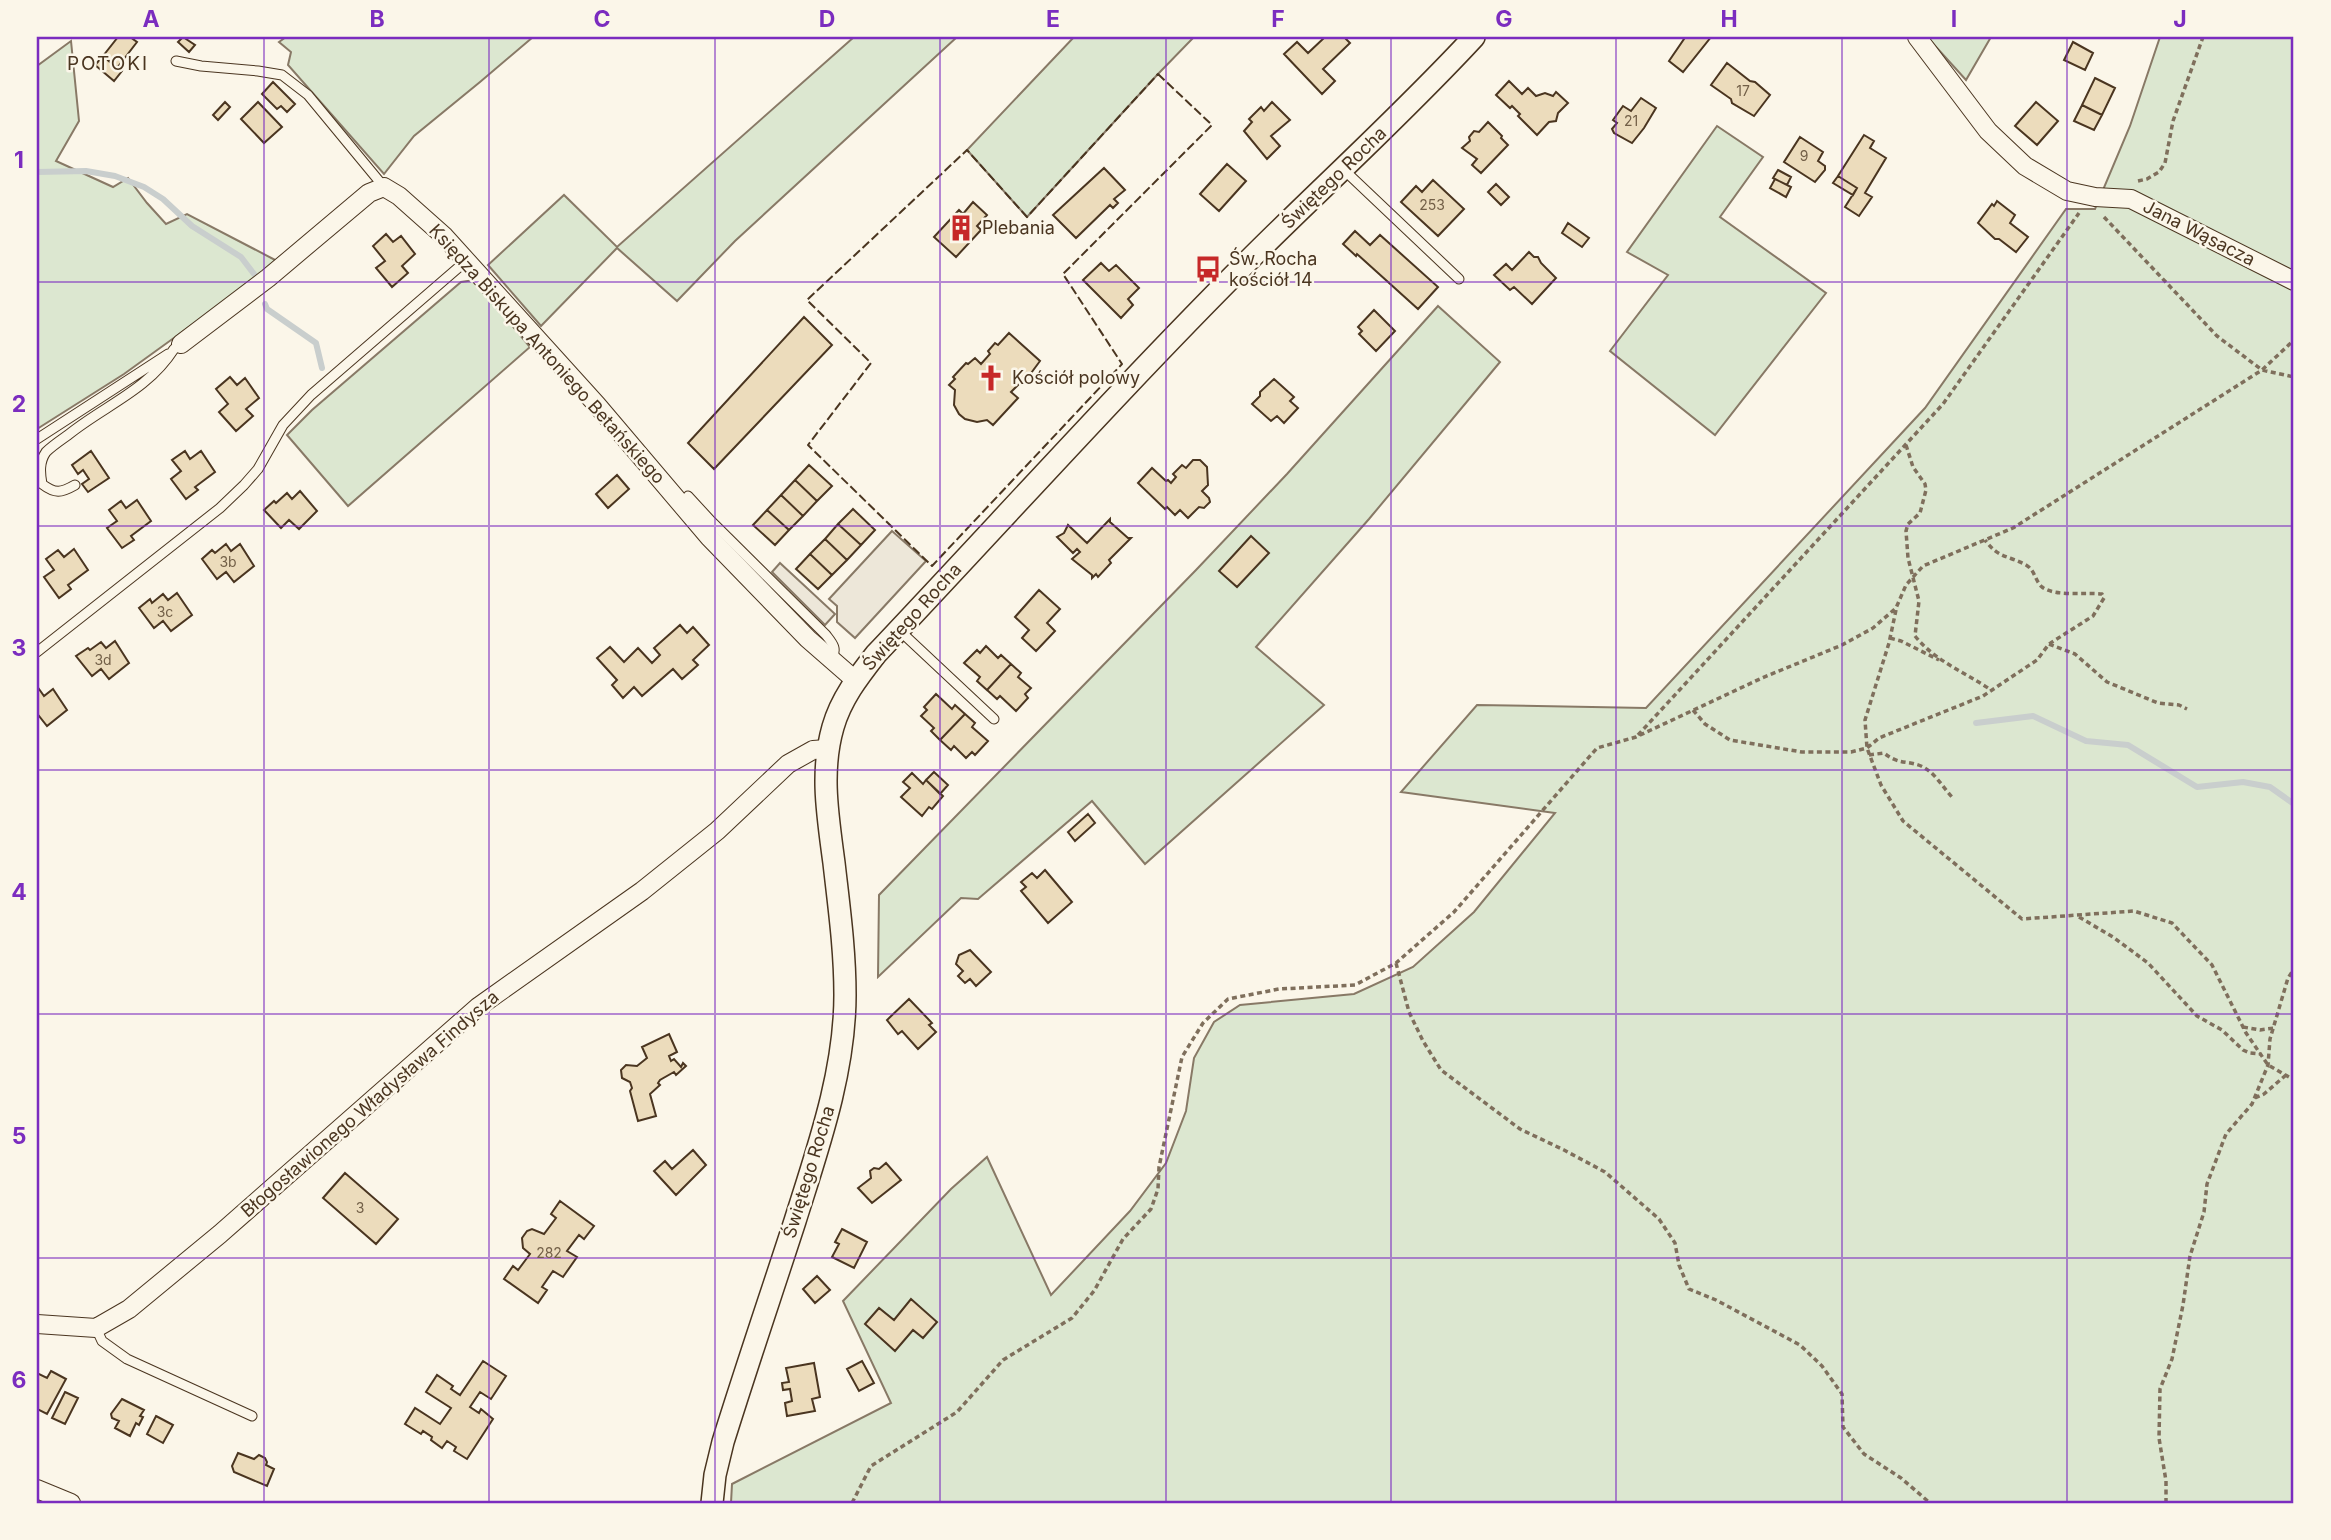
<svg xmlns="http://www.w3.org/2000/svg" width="2331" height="1540" font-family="Inter,sans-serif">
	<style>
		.green { fill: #dce7d0; stroke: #887966; stroke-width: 2 }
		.parking { fill: #ede7d9; stroke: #887966; stroke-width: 2 }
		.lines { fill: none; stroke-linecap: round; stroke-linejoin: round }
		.stream { stroke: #c9cecd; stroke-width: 6 }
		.building { fill: #ecdcbc; stroke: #4a3520; stroke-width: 2 }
		.service-casing { stroke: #4a3520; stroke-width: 11 }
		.minor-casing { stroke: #4a3520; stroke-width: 20 }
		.tertiary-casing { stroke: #4a3520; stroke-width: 24 }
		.path { stroke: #7f6f5c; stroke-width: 3.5; stroke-dasharray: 5 3.5; stroke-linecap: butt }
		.service { stroke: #fbf6e9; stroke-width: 9 }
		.minor { stroke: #fbf6e9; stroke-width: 18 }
		.tertiary { stroke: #fbf6e9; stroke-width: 21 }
		.fence { stroke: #4a3520; stroke-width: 2; stroke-dasharray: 9 3.5; stroke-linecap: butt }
		.grid { fill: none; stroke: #7b2cbf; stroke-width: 2; stroke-opacity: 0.55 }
		.labels { text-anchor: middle; stroke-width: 5; stroke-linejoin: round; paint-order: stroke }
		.number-label { font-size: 14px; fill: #725f47 }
		.street-label { font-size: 18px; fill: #4a3520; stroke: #fbf6e9 }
		.poi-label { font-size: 18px; fill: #4a3520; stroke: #fbf6e9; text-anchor: start }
		.neighbourhood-label { font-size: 19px; letter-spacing: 2px; fill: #4a3520; stroke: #fbf6e9 }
		.neatline { fill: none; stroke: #7b2cbf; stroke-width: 2.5 }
		.grid-label { font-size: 23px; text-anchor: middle; font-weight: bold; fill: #7b2cbf }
	</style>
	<rect width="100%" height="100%" fill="#fbf6e9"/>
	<!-- green -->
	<path class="green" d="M286,37H533L480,82L414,136L384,174L288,65L291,52L279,42Z
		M854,37H957L735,241L677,301L617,248L541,326L488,265L564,195L617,247Z
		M1074,37H1194L1158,74L1027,217L967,150Z
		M1927,37H1991L1966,80Z
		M2160,37H2294V1503H731L732,1484L891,1403L843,1301L951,1189L987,1157L1051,1295L1130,1211L1166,1163L1186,1111L1194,1058L1214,1022L1240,1005L1354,994L1413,967L1474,912L1555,813L1401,792L1477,705L1646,708L1925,408L2066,209H2095L2130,126Z
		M71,41L79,121L56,161L113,187L128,178L147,203L166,224L187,214L279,262L124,374L37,429V66Z
		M1717,126L1763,157L1720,217L1826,293L1715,435L1610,351L1668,275L1627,252Z
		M474,280L530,347L348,506L287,435L312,410L461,282Z
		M1438,306L1500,362L1369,519L1256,647L1324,705L1145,864L1092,801L978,899L961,898L878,977L879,895L1196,570L1287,474Z"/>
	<!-- parking -->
	<path class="parking" d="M892,531L926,561L855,638L837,622V606L829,599Z
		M780,563L835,614L825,625L772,572Z"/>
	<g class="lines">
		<!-- stream -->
		<path class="stream" d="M37,172L86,171L115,176L144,187L163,199L192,226L241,257L254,274
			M265,304L267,309L316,343L322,368
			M1976,723L2033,716L2086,741L2128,745L2197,787L2243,782L2270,787L2294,804"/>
	</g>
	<!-- building -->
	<path class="building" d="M118,37H130L137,42L117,68L103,56Z
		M183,37L195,45L189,52L178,42Z
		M1325,37H1344L1350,43L1323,69L1335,81L1322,94L1284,54L1297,42L1308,53Z
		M1681,37H1711L1683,72L1669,61L1684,39Z
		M2073,42L2093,53L2085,70L2064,60Z
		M103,56L122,71L114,81L95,65Z
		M1727,63L1750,81L1755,82L1770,95L1754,116L1732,103L1731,99L1711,85Z
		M2095,78L2115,88L2102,115L2082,105Z
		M1509,81L1522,94L1528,88L1536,96L1545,93L1553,96L1556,92L1568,103L1558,113L1556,121L1549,122L1537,135L1518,116L1520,114L1512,106L1510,108L1496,95Z
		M273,82L295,104L287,112L281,106L277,109L262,94Z
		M1641,98L1656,108L1644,128L1632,143L1614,133L1612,129L1617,123L1613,120L1623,106L1631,111Z
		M225,102L230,107L218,120L213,115Z
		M258,102L282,127L264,143L241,119Z
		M1272,102L1290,120L1271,136L1280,146L1267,159L1244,131L1252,122L1249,119L1261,107L1264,111Z
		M2036,102L2058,121L2037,145L2015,126Z
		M2082,105L2102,115L2094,130L2074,121Z
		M1488,122L1502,136L1501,138L1508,145L1481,173L1472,165L1477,159L1462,148L1470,141L1469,137L1474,131L1479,132Z
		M1864,135L1874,141L1870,148L1886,158L1865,193L1872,197L1859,216L1845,207L1857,188L1838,176Z
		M1800,137L1823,152L1818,161L1825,166V170L1815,182L1784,162Z
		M1227,164L1246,181L1219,211L1200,194Z
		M1104,168L1125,190L1114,199L1118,203L1113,208L1110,205L1076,238L1053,215Z
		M1778,170L1791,177L1787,185L1773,178Z
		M1838,176L1857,188L1853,195L1833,183Z
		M1775,179L1791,187L1786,197L1770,188Z
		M1433,180L1464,209L1438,236L1401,202L1416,186L1422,192Z
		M1496,184L1509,197L1501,205L1488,192Z
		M1997,201L2015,215L2010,223L2028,237L2016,252L1999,239H1995L1978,223L1992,204L1994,206Z
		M973,202L987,215L977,226L981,230L956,257L934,237L959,210L963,214Z
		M1568,223L1589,238L1582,247L1562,233Z
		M1355,231L1370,245L1380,235L1438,287L1418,309L1357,254L1356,256L1343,244Z
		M386,234L393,242L401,236L415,254L402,266L408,273L392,287L376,268L385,261L373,246Z
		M1529,252L1534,257H1538L1541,263L1556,278L1532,304L1514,287L1510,290L1494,275L1506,264L1512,270Z
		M1101,263L1109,271L1116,265L1139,288L1128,299L1133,305L1121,318L1083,280Z
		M1374,310L1395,331L1376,351L1359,334L1362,331L1358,327Z
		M804,317L832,345L714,469L688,443Z
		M1009,333L1040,361L1023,384L1021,382L1011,392L1018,398L993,425L987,420L977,422L965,419L959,414L954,405L955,390L949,385L955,379L953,377L966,363L968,364L975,358L981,364L990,354L988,351L995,343L998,345Z
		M230,377L237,385L245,378L259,398L246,409L253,416L236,431L219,412L228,404L216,389Z
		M1274,379L1294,397L1290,401L1298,408L1284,423L1277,416L1271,421L1252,404L1260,396V392Z
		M91,451L109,478L88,492L82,484L89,479L83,470L78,474L72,465Z
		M185,451L190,459L201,451L215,472L195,487L198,490L186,499L171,479L181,471L172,460Z
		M1193,460H1200L1207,467L1208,485L1202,491L1209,498L1210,502L1204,508L1199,507L1188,518L1180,510L1175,515L1167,507L1165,509L1138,483L1152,468L1166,481L1168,480L1171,483L1176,477L1173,474L1182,465L1186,468Z
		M809,465L832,486L817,501L795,480Z
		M617,475L629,489L608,508L596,494Z
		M795,480L817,501L803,516L781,495Z
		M300,491L317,511L299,529L289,520L281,528L264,510L274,501L276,503L287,493L292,499Z
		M781,495L803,516L789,530L767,510Z
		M137,500L151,521L131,536L134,540L122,548L107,528L117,521L109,510L121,501L126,508Z
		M853,509L875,530L861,545L838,524Z
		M767,510L789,530L775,545L753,525Z
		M1110,519V522L1128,538H1131L1109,560L1111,563L1098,577L1096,574L1092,578V575L1072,559L1080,552L1077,549L1073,553L1057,537L1064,533L1068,525L1087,543Z
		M838,524L861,545L847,560L825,539Z
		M1251,536L1269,553L1237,587L1219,571Z
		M825,539L847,560L832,575L810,554Z
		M226,544L231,551L240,544L254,566L234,582L226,572L217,579L202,559L212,550L215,553Z
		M74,549L88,570L68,585L71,589L59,598L44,577L54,570L46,559L58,550L64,557Z
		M810,554L832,575L818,589L796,569Z
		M1039,590L1060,609L1047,623L1055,631L1036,651L1022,638L1029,630L1015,617Z
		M177,593L192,615L171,631L163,621L154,628L139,608L150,599L152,603L163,594L168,600Z
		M680,625L687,633L693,627L709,645L693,660L698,665L682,679L673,669L642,696L634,687L623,698L612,685L617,680L597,658L610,647L624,662L638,648L652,663L660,655L654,648Z
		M115,641L129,663L109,679L101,669L92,676L76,656L88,648L90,650L101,642L106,648Z
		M986,646L998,658L1001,655L1011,664L987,690L977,681L980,677L964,663L977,650L980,653Z
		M1011,664L1021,673L1018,677L1031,688L1025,694L1028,698L1016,711L1000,696L997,699L987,690Z
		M39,689L44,696L53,689L67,710L47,726L39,716L37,718V691Z
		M936,694L952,709L955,705L965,714L940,740L931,731L934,728L921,716L927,710L924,707Z
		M965,714L975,723L972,727L988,741L975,755L972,752L966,758L954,746L951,750L940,740Z
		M934,772L948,785L940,794L926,780Z
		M912,773L923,784L926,780L943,796L932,809L929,807L922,816L901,797L910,788L903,782Z
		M1088,814L1095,823L1075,841L1068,832Z
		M1045,870L1072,902L1048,923L1021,891L1026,887L1021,882L1032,873L1037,878Z
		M970,950L991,972L976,986L970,979L965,983L958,976L963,971L956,964L959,955Z
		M909,999L932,1023L929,1025L936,1032L918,1049L902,1031L898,1034L887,1020Z
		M669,1034L677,1052L669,1056L671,1061L674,1059L681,1067L683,1063L686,1066L676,1075L674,1072L660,1080L658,1083L660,1085L650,1094L656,1116L638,1121L630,1091L632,1088L630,1082L622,1078L621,1070L626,1065L637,1066L647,1058L642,1047Z
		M693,1150L706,1165L676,1195L654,1171L665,1161L672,1169Z
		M886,1163L901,1180L872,1203L858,1188L871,1178L870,1171L874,1168L879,1169Z
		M345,1173L398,1219L376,1244L323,1198Z
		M560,1201L594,1226L584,1239L579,1235L567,1251L577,1257L563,1277L553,1271L542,1287L547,1290L538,1303L504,1279L513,1266L518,1270L530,1254L523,1248L522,1238L527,1231L532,1229L544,1234L556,1218L551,1214Z
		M842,1229L867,1242L854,1268L832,1257L839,1244L835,1242Z
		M817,1276L830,1290L815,1303L803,1289Z
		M911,1299L937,1322L923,1338L913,1330L895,1351L865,1324L879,1308L894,1320Z
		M483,1361L506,1376L491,1399L480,1392L470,1407L479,1413L481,1409L493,1419L467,1459L454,1451L456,1447L447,1441L442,1448L431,1440L432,1437L423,1431L421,1434L405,1424L415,1408L440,1424L451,1408L426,1392L437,1375L453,1386L451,1389L460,1395Z
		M862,1361L874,1383L859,1391L847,1369Z
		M814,1363L820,1397L812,1399L815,1411L787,1416L785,1403L792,1401L790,1389L783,1390L782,1383L789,1382L786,1368Z
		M51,1371L66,1379L47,1414L37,1409V1373L47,1378Z
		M65,1392L78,1398L65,1424L52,1418Z
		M122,1399L144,1410L140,1416L143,1417L139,1425L136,1423L130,1436L115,1428L119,1421L112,1418L111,1414Z
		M156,1416L173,1425L163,1443L147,1434Z
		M238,1453L254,1459L259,1455L265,1458L267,1462L266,1465L274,1469L267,1486L234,1472L232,1466Z"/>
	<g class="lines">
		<!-- service casing -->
		<g class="service-casing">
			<path id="service" d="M176,61L201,66L258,71L282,75L308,95L384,187
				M1343,169L1459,279
				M37,439L168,354
				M75,485C61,493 55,494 42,484C40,473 39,462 46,452C52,446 61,440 68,435C105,405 147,391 174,349
				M688,496L711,521L826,635C833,644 837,648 832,659
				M899,630L994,719
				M37,652L220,508L244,485L258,469L283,425L311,395L466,261
				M96,1328L102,1341L127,1359L252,1416"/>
		</g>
		<!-- minor casing -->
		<g class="minor-casing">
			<path id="minor" d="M1917,37L1988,131L2025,166L2067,191L2095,197L2131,199L2294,281
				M181,344L268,278L369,193L384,187L399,196L444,236L597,405L709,537L808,639L855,680
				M37,1324L96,1328L129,1309L220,1234L478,1007L642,891L717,831L788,764L813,750L827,749
				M37,1489L71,1503"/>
		</g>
		<!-- tertiary casing -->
		<g class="tertiary-casing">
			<path id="tertiary" d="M712,1503L715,1475L723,1442C746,1368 771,1295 795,1221C818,1148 845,1072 845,995C845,950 839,907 834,863C828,817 820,772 833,727C841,699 858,677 876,654C1000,523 1120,389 1248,261C1323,186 1402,115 1474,37"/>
		</g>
		<!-- path -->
		<path class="path" d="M2138,181L2147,179L2159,172L2165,163L2173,121L2203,37
			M2104,217L2217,336L2262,370L2294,377
			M1906,445L1913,467L1925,484L1926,490L1920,513L1908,524L1906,531L1908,558L1919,601L1915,636C1936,662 1965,672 1991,690
			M1896,610L1889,643L1865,720L1867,748L1881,785L1903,821L2022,919L2134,911L2172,923L2212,965L2246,1033L2268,1065L2294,1080
			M1890,638L1901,641L1939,660
			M2049,644L2075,654L2107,682L2158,703L2179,705L2187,709
			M1693,710L1705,724L1730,740L1802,752H1851L1867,748L1879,738L1983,696L2037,660L2049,644L2093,616L2104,598L2102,594C2086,592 2055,597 2042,587C2035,581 2035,570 2026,565C2008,555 1999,559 1985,540
			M1638,735L1943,404L2079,213
			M1869,755L1884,753C1899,765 1906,760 1921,766C1935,772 1943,788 1953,798
			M2079,917L2113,937L2148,963L2197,1016L2222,1030L2243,1050L2250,1053L2260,1054
			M1396,963L1409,1012L1423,1041L1441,1070L1520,1129L1564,1150L1605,1172L1659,1219L1675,1243L1679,1265L1689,1289L1716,1300L1800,1345L1822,1366L1842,1394L1843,1427L1864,1454L1901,1478L1930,1503
			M2243,1027L2260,1030L2274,1028
			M2255,1098L2264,1094L2286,1075
			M852,1503L871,1466L957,1412L1003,1360L1072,1318L1094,1291L1123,1239L1151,1209L1158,1189L1159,1167L1182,1057L1203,1023L1228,999L1279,989L1355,985L1396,963L1454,912L1597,748L1636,737L1762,678L1842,645L1873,628L1896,608L1906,585L1923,566L2013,528L2262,370L2294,340
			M2166,1503V1481L2159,1438L2160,1389L2172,1359L2183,1305L2190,1256L2204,1212L2207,1184L2226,1134L2252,1104L2268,1065L2270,1039L2288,978L2294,969"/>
		<!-- service -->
		<use href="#service" class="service"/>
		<!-- minor -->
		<use href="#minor" class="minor"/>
		<!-- tertiary -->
		<use href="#tertiary" class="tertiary"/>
		<!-- fence -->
		<path class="fence" d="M1158,74L1212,125L1063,274L1122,364L932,566L808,445L871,363L807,300L967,150L1027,217Z"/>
	</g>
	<!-- grid -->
	<path class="grid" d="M264,37V1503M489,37V1503M715,37V1503M940,37V1503M1166,37V1503M1391,37V1503M1616,37V1503M1842,37V1503M2067,37V1503M37,282H2294M37,526H2294M37,770H2294M37,1014H2294M37,1258H2294"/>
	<!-- icons -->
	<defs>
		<g id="building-bare" transform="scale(2.1)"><path d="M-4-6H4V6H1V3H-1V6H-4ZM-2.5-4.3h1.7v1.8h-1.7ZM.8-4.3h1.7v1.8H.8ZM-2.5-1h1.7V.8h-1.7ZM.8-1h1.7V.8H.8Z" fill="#c62828" stroke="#fbf6e9" stroke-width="2.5" paint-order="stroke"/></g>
		<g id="bus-bare" transform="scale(2.1)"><path d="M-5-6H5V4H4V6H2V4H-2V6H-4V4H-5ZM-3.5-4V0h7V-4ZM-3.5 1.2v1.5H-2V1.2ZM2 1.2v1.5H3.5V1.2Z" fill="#c62828" stroke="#fbf6e9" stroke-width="2.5" paint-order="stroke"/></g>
		<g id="church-bare" transform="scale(2.1)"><path d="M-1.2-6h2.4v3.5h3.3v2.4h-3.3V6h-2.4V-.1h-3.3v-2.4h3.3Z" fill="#c62828" stroke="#fbf6e9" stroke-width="2.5" paint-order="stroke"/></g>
	</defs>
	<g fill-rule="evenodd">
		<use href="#building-bare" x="961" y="228"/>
		<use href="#bus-bare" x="1208" y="269"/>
		<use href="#church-bare" x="991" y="378"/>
	</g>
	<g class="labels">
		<!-- number labels -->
		<g class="number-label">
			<text x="1743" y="96">17</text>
			<text x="1631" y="126">21</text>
			<text x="1804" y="161">9</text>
			<text x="1432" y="210">253</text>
			<text x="228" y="567">3b</text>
			<text x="165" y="617">3c</text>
			<text x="103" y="665">3d</text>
			<text x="360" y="1213">3</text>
			<text x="549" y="1258">282</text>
		</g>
		<!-- street labels -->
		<g class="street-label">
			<text transform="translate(1334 178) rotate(-44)" y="6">Świętego Rocha</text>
			<text transform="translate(2199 233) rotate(27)" y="6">Jana Wąsacza</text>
			<text transform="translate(547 354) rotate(48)" y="6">Księdza Biskupa Antoniego Betańskiego</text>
			<text transform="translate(912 617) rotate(-48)" y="6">Świętego Rocha</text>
			<text transform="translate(370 1104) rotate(-41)" y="6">Błogosławionego Władysława Findysza</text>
			<text transform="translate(809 1172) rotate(-73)" y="6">Świętego Rocha</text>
		</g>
		<!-- poi labels -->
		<g class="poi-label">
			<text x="982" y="234">Plebania</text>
			<text x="1229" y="265">Św. Rocha<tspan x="1229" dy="21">kościół 14</tspan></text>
			<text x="1012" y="384">Kościół polowy</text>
		</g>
		<!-- neighbourhood labels -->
		<g class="neighbourhood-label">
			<text x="108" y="70">POTOKI</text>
		</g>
	</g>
	<!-- border -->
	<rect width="2331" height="1540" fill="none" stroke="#fbf6e9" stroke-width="77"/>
	<rect x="38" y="38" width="2254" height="1464" class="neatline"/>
	<g class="grid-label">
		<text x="151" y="27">A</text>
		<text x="377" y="27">B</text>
		<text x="602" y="27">C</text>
		<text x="827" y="27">D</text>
		<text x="1053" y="27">E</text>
		<text x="1278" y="27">F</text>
		<text x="1504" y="27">G</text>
		<text x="1729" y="27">H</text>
		<text x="1954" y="27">I</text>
		<text x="2180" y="27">J</text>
		<text x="19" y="168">1</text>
		<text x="19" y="412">2</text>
		<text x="19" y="656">3</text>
		<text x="19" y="900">4</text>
		<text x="19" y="1144">5</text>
		<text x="19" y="1388">6</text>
	</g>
</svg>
